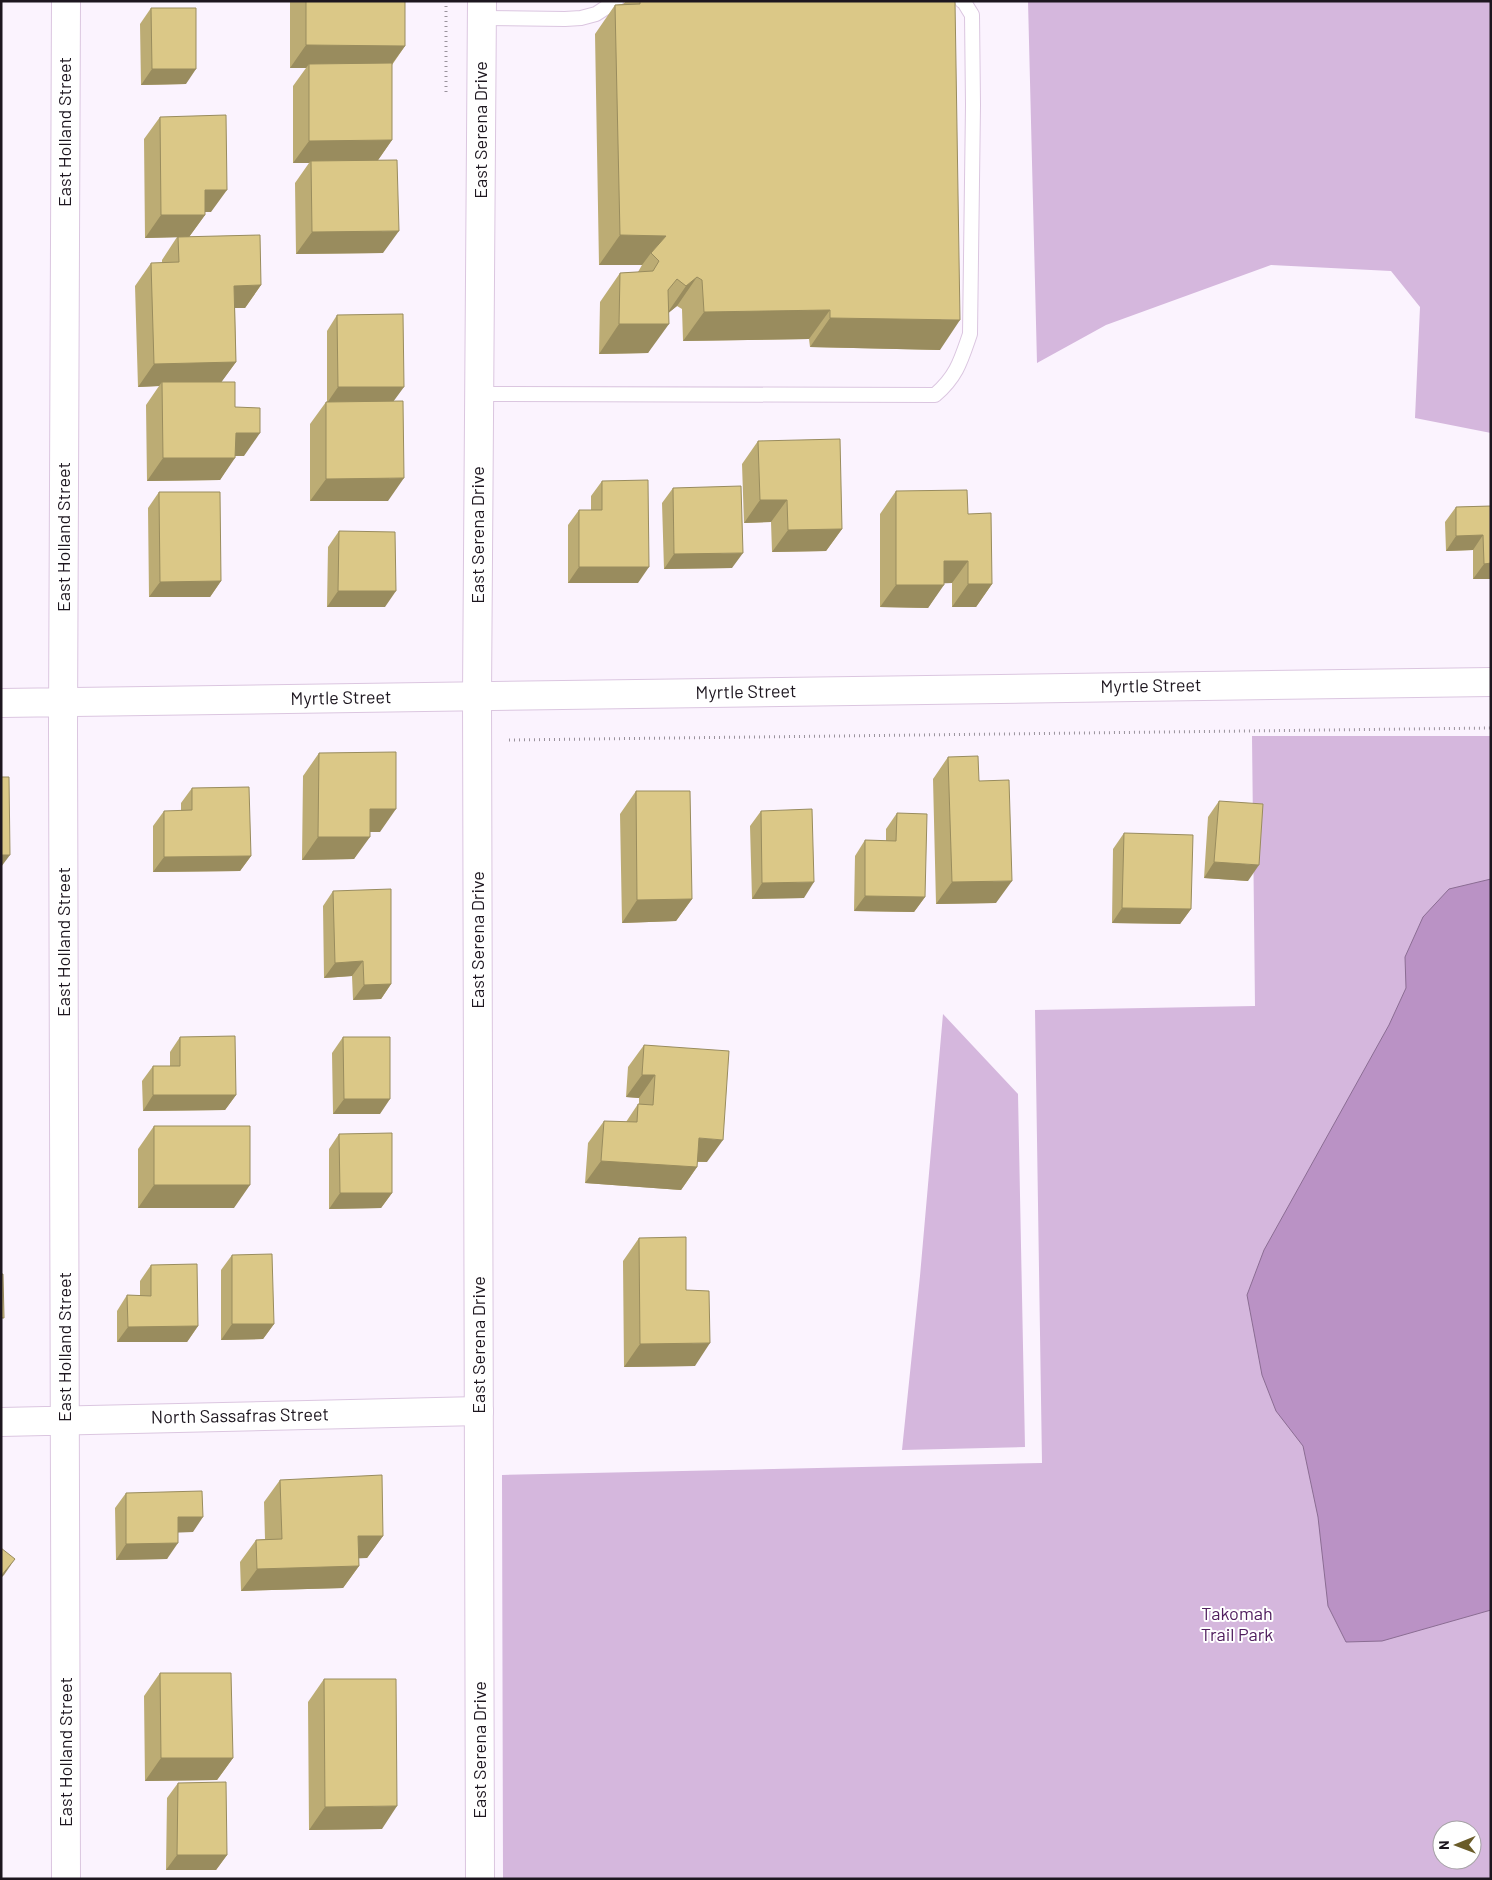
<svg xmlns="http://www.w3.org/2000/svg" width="1492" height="1880" font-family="Barlow,sans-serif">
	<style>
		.green { fill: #d5b7dd; fill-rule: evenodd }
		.water { fill: #ba92c5; stroke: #8b6d93 }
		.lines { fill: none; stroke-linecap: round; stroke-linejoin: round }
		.service-casing { stroke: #dbc6e0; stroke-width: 16 }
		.minor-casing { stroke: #dbc6e0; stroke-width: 30 }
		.tertiary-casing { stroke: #dbc6e0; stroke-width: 30 }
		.path { stroke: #99929c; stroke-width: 3; stroke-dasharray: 1 4; stroke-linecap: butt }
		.service { stroke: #fff; stroke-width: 14 }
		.minor { stroke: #fff; stroke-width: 28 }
		.tertiary { stroke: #fff; stroke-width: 28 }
		.wall { fill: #bcac74 }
		.shaded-wall { fill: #998c5e }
		.building { fill: #dbc887; stroke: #998c5e }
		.labels { text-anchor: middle; stroke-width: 4; stroke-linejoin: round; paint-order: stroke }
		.street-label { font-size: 18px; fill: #1d161f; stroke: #fff }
		.park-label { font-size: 18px; fill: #51205f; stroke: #fff }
	</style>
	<rect width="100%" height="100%" fill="#fbf3fe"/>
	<!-- green -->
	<path class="green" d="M1028,1H1491V433L1415,418L1420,307L1391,271L1271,265L1106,325L1037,363Z
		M1252,736H1491V1879H503L502,1475L1042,1463L1035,1010L1255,1006ZM1442,1830H1472V1860H1442Z
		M943,1014L1018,1094L1025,1447L902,1450L920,1276Z"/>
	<!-- water -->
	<path class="water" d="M1491,879V1610L1382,1641L1346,1642L1328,1606L1318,1517L1303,1446L1276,1411L1262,1375L1247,1295L1264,1250L1389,1025L1406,988L1405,957L1423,917L1449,889Z"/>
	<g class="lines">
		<!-- service casing -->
		<g class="service-casing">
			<path id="service" d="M482,18L565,19L581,18L596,14L616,1
				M479,394L935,395C957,376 961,360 970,334L973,105L972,15L964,2L962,1"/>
		</g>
		<!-- minor casing -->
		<g class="minor-casing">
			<path id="minor" d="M66,1L63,727L66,1879
				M1,703L1491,682
				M1,1422L479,1411"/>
		</g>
		<!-- tertiary casing -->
		<g class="tertiary-casing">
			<path id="tertiary" d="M480,1879L477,696L482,1"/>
		</g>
		<!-- path -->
		<path class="path" d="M446,1V93
			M509,740L1491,728"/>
		<!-- service -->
		<use href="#service" class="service"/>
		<!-- minor -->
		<use href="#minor" class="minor"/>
		<!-- tertiary -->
		<use href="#tertiary" class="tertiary"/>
	</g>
	<!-- wall -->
	<path class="wall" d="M290,1H405V46L392,65V140L378,160L383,253L296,254L295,183L309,163H293V86L306,68H290Z
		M626,1H955L940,350L810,347L809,339L683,341L682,309L677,306L668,313L648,353L599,354L600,302L620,273L638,272L642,265H599L595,34L615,5L623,4Z
		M151,8L186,84L141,85L140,24Z
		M160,117L211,212H205V215L189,237L261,285L245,308H235L236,362L221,382L235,407L244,456H235L220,480L147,481L146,405L159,386L138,387L135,286L151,263H162V260L177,237L145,238L144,139Z
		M337,315L393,401L388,501H310V424L326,402H327V331Z
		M758,441L842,529L826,551L772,552L771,522L744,523L742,464Z
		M602,481L638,583H568V525L579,510H591V496Z
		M673,488L732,568L664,569L662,503Z
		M896,491L968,514L992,584L976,607H952V583H944L928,608L880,607V514Z
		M159,492L221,581L210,597H149L148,508Z
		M1491,506V579H1473V550L1446,551L1445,522L1456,507Z
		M339,531L385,607H327L328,547Z
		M319,753L380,832H370L354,859L302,860L303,776Z
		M948,757L979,781L996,903L936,904L933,779Z
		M192,788L251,856L240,871L153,872V826L164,811H181V803Z
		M636,791L692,899L676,921L622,923L620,814Z
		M1219,801L1248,881L1204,878L1208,817Z
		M761,811L804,898L752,899L750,826Z
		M897,813L925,897L914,912L854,911L855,856L865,840L886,841V829Z
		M1124,833L1191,909L1180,924L1112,923L1113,849Z
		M333,891L391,984L381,999L353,1000L352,976L324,978L323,906Z
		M180,1037L236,1095L225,1110L143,1111L142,1081L153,1066H170V1052Z
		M343,1037L380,1114H333L332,1053Z
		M644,1045L707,1162H697V1167L681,1190L585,1183L588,1143L604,1121L626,1122L638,1104H639V1098L626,1097L628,1067Z
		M154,1126L234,1208H138V1149Z
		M339,1134L392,1193L381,1208L329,1209V1149Z
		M639,1238L686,1290L695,1366L624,1367L623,1261Z
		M232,1255L274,1324L263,1339L221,1340V1270Z
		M151,1265L198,1326L187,1342H117V1311L127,1295L140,1296V1281Z
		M280,1480L383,1536L367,1558H358L359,1566L343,1588L241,1591L240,1562L256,1540L265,1539L264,1502Z
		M126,1493L193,1532H178L167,1559L116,1560L115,1508Z
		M160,1673L233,1758L217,1780L145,1781L144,1696Z
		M324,1679L382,1829L309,1830L308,1702Z
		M178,1783L227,1855L216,1870H166L167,1798Z"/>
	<!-- shaded-wall -->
	<path class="shaded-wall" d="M306,45L405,46L389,68L309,64L306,68H290Z
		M152,69H196L186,84L141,85Z
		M392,140L376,163L311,161L309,163H293L309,141Z
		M205,190H227L211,212H189Z
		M161,215H205L189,237L145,238Z
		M399,231L383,253L296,254L312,232Z
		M620,235L666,236L651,253L642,265H599Z
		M697,277L677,306L666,315L686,286Z
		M261,285L245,308H218L234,286Z
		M830,310L809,339L683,341L704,312Z
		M830,318L960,320L940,350L810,347Z
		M619,324H669L648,353L599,354Z
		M236,362L220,384L162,382L159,386L138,387L154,364Z
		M338,387H404L393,402L327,403Z
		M236,433H260L244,456H220Z
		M163,458H235L220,480L147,481Z
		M404,478L388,501H310L326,479Z
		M760,500H787L771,522L744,523Z
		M842,529L826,551L772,552L788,530Z
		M1483,535L1473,550L1446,551L1456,536Z
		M743,553L732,568L664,569L674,554Z
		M944,561H968L952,583L928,584Z
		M1491,563V579H1473L1484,564Z
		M579,567H649L638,583H568Z
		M221,581L210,597H149L160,582Z
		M968,584H992L976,607H952Z
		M896,585H944L928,608L880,607Z
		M338,591H396L385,607H327Z
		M370,809H396L380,832H354Z
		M318,837H370L354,859L302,860Z
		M1,855H10L1,867Z
		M251,856L240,871L153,872L164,857Z
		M1214,862L1259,865L1248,881L1204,878Z
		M1012,881L996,903L936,904L952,882Z
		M814,882L804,898L752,899L762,883Z
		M865,896L925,897L914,912L854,911Z
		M692,899L676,921L622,923L637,900Z
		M1122,908L1191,909L1180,924L1112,923Z
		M363,961L352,976L324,978L335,963Z
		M391,984L381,999L353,1000L364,985Z
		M642,1075H655L639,1098L626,1097Z
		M153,1095H236L225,1110L143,1111Z
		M344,1099H390L380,1114H333Z
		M699,1138L723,1140L707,1162L683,1161Z
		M601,1161L697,1167L681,1190L585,1183Z
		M154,1185H250L234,1208H138Z
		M340,1193H392L381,1208L329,1209Z
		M232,1324H274L263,1339L221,1340Z
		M198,1326L187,1342H117L128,1327Z
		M710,1343L695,1366L624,1367L640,1344Z
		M178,1517H203L193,1532L167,1533Z
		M358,1536H383L367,1558L342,1559Z
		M178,1543L167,1559L116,1560L126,1544Z
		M15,1559L4,1575L1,1578V1576Z
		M359,1566L343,1588L241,1591L257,1569Z
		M161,1758H233L217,1780L145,1781Z
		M397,1806L382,1829L309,1830L325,1807Z
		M177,1855H227L216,1870H166Z"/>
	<!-- building -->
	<path class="building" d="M306,1H405V46L306,45Z
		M640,1H955L960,320L830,318V310L704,312L702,280L697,277L686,286L677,279L668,290L669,324H619L620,273L653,271L659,261L651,253L666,236L620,235L615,5L640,4Z
		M151,8H196V69H152Z
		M392,63V140L309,141V64Z
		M226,115L227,190H205V215H161L160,117Z
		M397,160L399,231L312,232L311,161Z
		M260,235L261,285L234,286L236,362L154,364L151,263L179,262L178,237Z
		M403,314L404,387H338L337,315Z
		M162,382H235V407L260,408V433H236L235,458H163Z
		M403,401L404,478L326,479V402Z
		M840,439L842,529L788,530L787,500H760L758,441Z
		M648,480L649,567H579V510H602V481Z
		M741,486L743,553L674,554L673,488Z
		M967,490L968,514L991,513L992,584H968V561H944V585H896V491Z
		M159,492H220L221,581L160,582Z
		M1491,506V563L1484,564L1483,535L1456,536V507Z
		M339,531L395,532L396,591H338Z
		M396,752V809H370V837H318L319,753Z
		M978,756L979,781L1009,780L1012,881L952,882L948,757Z
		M1,777H9L10,855H1Z
		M249,787L251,856L164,857V811L192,810V788Z
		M636,791H690L692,899L637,900Z
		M1219,801L1263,804L1259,865L1214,862Z
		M812,809L814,882L762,883L761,811Z
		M897,813L927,814L925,897L865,896V840L896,841Z
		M1124,833L1193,835L1191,909L1122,908Z
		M391,889V984L364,985L363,961L335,963L333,891Z
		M235,1036L236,1095H153V1066H180V1037Z
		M343,1037H390V1099H344Z
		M644,1045L729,1051L723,1140L699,1138L697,1167L601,1161L604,1121L637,1122L638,1104L653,1105L655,1075H642Z
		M154,1126H250V1185H154Z
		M392,1133V1193H340L339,1134Z
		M686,1237V1290L709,1291L710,1343L640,1344L639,1238Z
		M272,1254L274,1324H232V1255Z
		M197,1264L198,1326L128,1327L127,1295L151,1296V1265Z
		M1,1274H3L4,1318H1Z
		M382,1475L383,1536H358L359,1566L257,1569L256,1540L282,1539L280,1480Z
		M202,1491L203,1517H178V1543L126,1544V1493Z
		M1,1548L15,1559L1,1576Z
		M160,1673H231L233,1758H161Z
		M324,1679H396L397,1806L325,1807Z
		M226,1782L227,1855H177L178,1783Z"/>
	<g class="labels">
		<!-- street labels -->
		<g class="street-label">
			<text transform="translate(481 130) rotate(-90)" y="6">East Serena Drive</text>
			<text transform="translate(65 132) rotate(-90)" y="6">East Holland Street</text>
			<text transform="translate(478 535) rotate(-90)" y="6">East Serena Drive</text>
			<text transform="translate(64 537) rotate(-90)" y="6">East Holland Street</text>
			<text transform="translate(1151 686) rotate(-1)" y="6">Myrtle Street</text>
			<text transform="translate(746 692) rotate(-1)" y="6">Myrtle Street</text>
			<text transform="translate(341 698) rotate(-1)" y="6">Myrtle Street</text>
			<text transform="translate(478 940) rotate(-90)" y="6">East Serena Drive</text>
			<text transform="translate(64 942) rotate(-90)" y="6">East Holland Street</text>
			<text transform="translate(479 1345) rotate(-90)" y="6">East Serena Drive</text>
			<text transform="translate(65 1347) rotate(-90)" y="6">East Holland Street</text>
			<text transform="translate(240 1416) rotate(-1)" y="6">North Sassafras Street</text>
			<text transform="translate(480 1750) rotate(-90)" y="6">East Serena Drive</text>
			<text transform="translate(66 1752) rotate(-90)" y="6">East Holland Street</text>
		</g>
		<!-- park labels -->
		<g class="park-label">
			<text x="1237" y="1620">Takomah<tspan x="1237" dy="21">Trail Park</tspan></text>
		</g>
	</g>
	<!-- border -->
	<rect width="1492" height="1880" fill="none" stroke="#1d161f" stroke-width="5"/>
	<!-- north arrow -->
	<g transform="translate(1457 1845) rotate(269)"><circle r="24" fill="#ffffff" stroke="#a5a2a5"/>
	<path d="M0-4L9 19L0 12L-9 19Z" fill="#6a5c29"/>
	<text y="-8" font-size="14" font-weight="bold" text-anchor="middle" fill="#1d161f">N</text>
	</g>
</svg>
